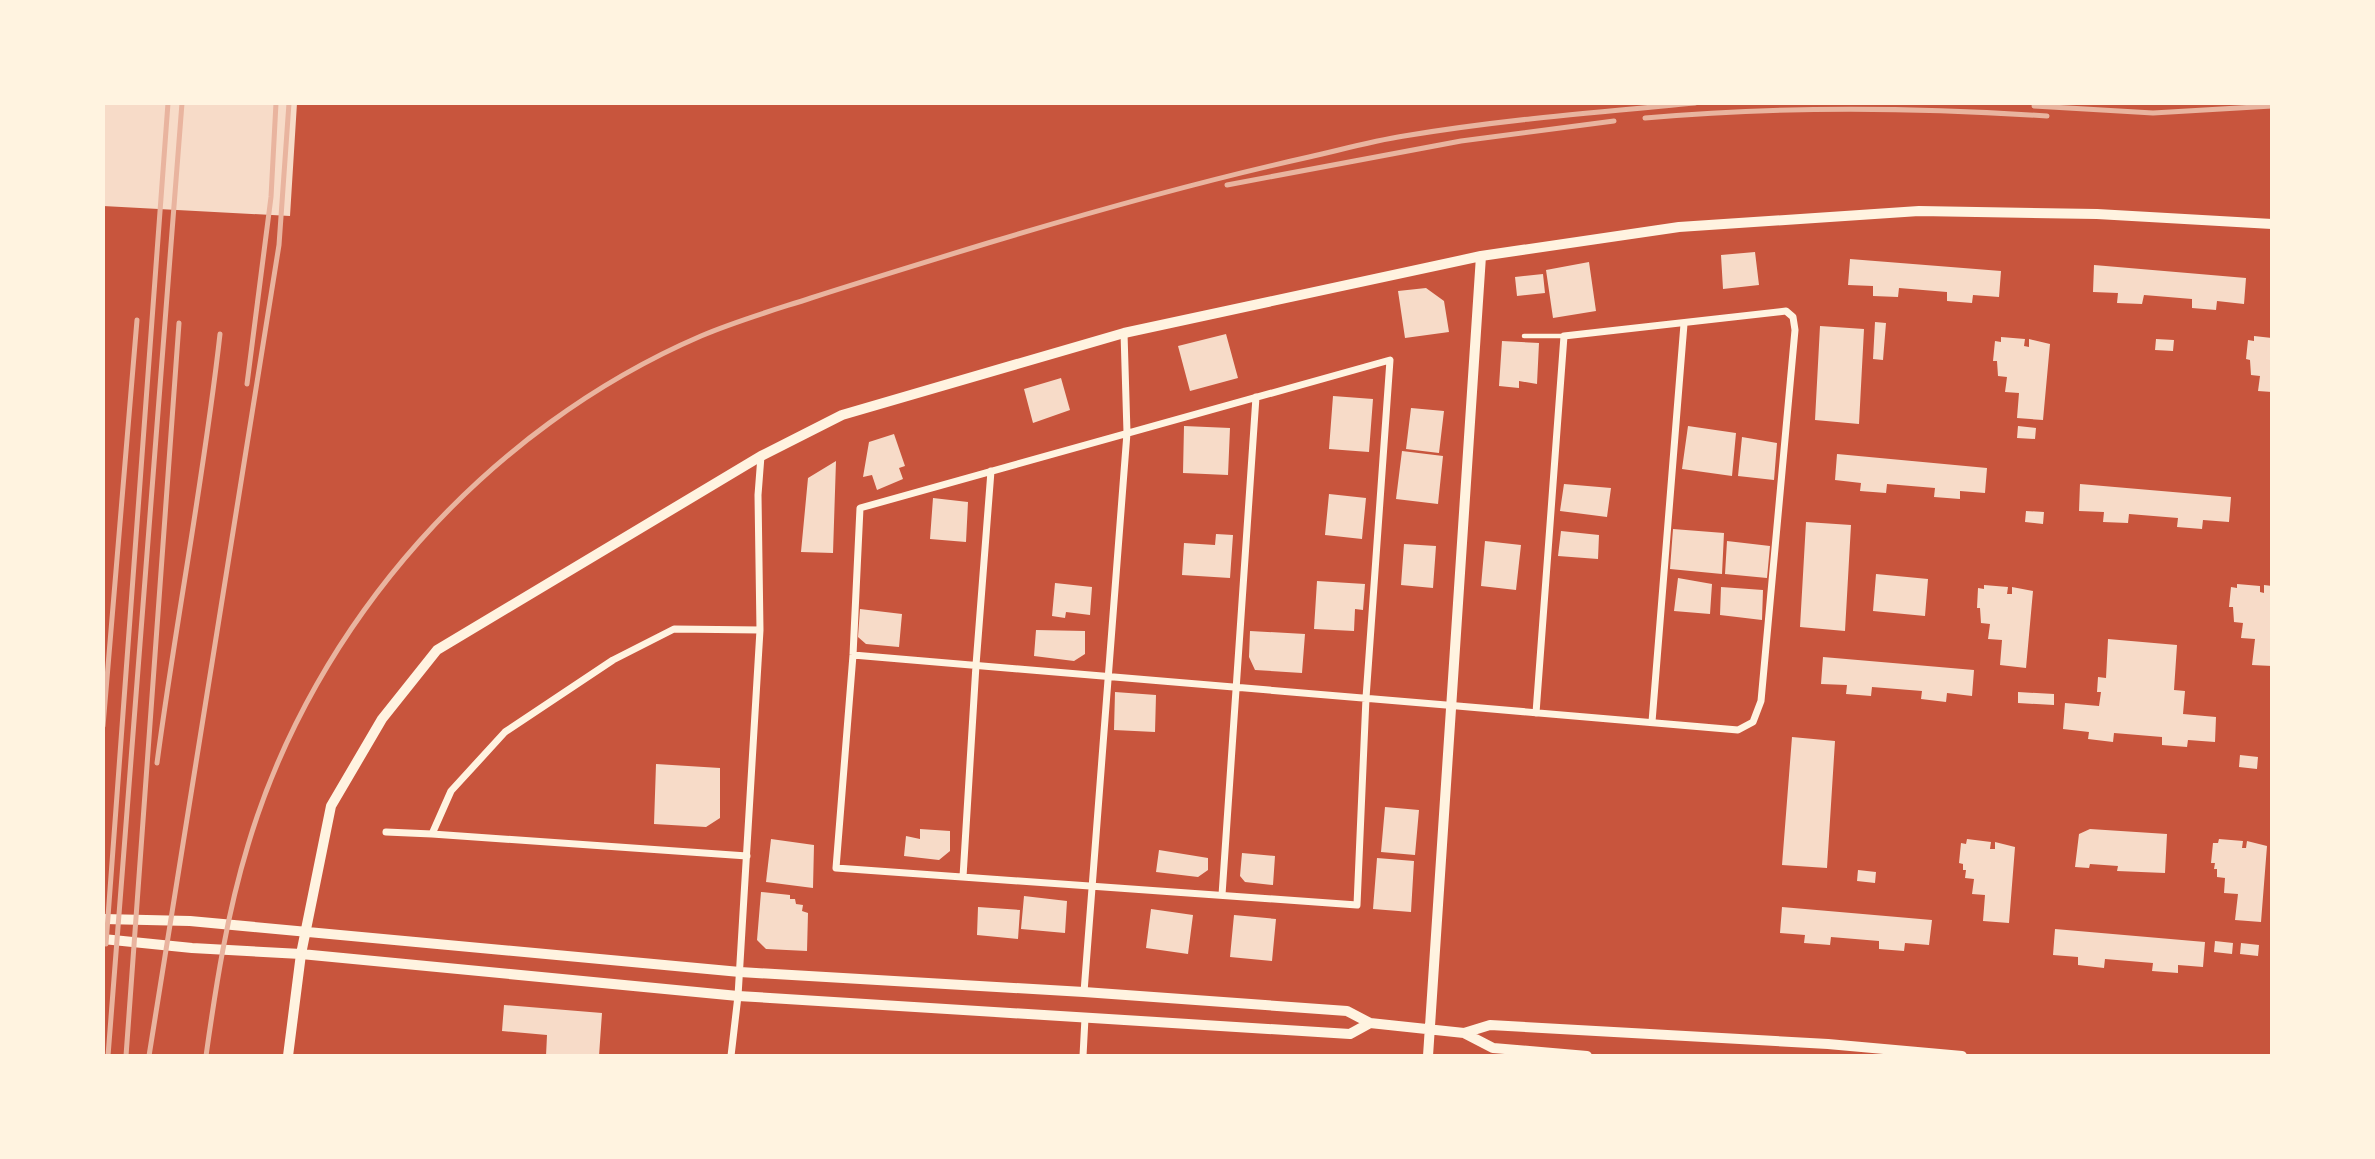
<svg xmlns="http://www.w3.org/2000/svg" width="2375" height="1159" font-family="Arial,sans-serif">
	<style>
		.building { fill: #f7dbc8 }
		.lines { fill: none; stroke-linecap: round; stroke-linejoin: round }
		.service { stroke: #fff3e0; stroke-width: 4.5 }
		.minor { stroke: #fff3e0; stroke-width: 7 }
		.tertiary { stroke: #fff3e0; stroke-width: 10 }
		.rail { stroke: #e9b49f; stroke-width: 5 }
	</style>
	<rect width="100%" height="100%" fill="#c8553d"/>
	<!-- building -->
	<path class="building" d="M103,103H297L290,216L103,206Z
		M1755,252L1759,285L1723,289L1721,255Z
		M1850,259L2001,271L1999,297L1973,295L1972,303L1947,301V292L1899,288L1898,297L1873,296V286L1848,285Z
		M1589,262L1596,311L1553,318L1546,270Z
		M2094,265L2246,278L2244,304L2217,301L2216,310L2192,308V299L2144,295L2142,304L2117,303L2118,293L2093,292Z
		M1543,274L1545,293L1517,296L1515,277Z
		M1426,288L1444,301L1449,332L1405,338L1398,291Z
		M1875,322L1886,323L1883,360L1873,359Z
		M1820,326L1864,329L1859,424L1815,420Z
		M1226,334L1238,378L1190,391L1178,346Z
		M2254,336L2272,338V392L2258,391L2260,376L2251,375L2250,360L2246,359L2248,340L2254,341Z
		M2001,337L2025,339L2024,346L2029,347V339L2050,344L2043,420L2017,418L2019,393L2005,392L2007,377L1998,376L1997,361H1993L1995,341L2001,342Z
		M2156,339L2174,340L2173,351L2155,350Z
		M1502,341L1539,343L1537,384L1519,381V388L1499,386Z
		M1061,378L1070,410L1033,423L1024,389Z
		M1333,396L1373,399L1369,452L1329,449Z
		M1411,408L1444,411L1439,453L1406,449Z
		M1184,426L1230,428L1228,475L1183,473Z
		M1688,426L1736,433L1732,476L1682,469Z
		M2018,426L2036,428L2035,439L2017,438Z
		M894,434L905,466L899,468L903,479L877,490L872,475L863,477L869,442Z
		M1742,437L1777,443L1774,480L1738,476Z
		M1402,451L1443,456L1438,504L1396,499Z
		M1837,454L1987,468L1985,493L1960,491V499L1934,497L1935,488L1887,484L1886,493L1860,491L1861,483L1835,480Z
		M836,461L833,553L801,552L808,478Z
		M1564,484L1611,488L1607,517L1560,511Z
		M2080,484L2231,497L2229,522L2203,520L2202,529L2177,527L2178,518L2129,514L2128,523L2103,522L2104,512L2079,511Z
		M1329,494L1366,498L1362,539L1325,535Z
		M933,498L968,502L966,542L930,539Z
		M2026,511L2044,512L2043,524L2025,522Z
		M1806,522L1851,525L1845,631L1800,627Z
		M1673,529L1724,533L1722,574L1670,569Z
		M1561,531L1599,535L1598,559L1558,556Z
		M1216,534L1233,535L1230,578L1182,575L1184,543L1215,545Z
		M1485,541L1521,545L1516,590L1481,586Z
		M1727,541L1770,546L1767,578L1725,574Z
		M1404,544L1436,546L1433,588L1401,585Z
		M1876,574L1928,579L1925,616L1873,611Z
		M1678,578L1712,584L1710,614L1674,611Z
		M1317,581L1365,584L1363,610L1355,609L1354,631L1314,629Z
		M1055,583L1092,587L1090,615L1066,612L1065,618L1052,616Z
		M2237,584L2260,586V592L2264,593V585L2272,586V666L2252,665L2255,639L2241,638L2243,623L2234,622L2233,607H2229L2231,587L2237,588Z
		M1984,585L2008,587L2007,594H2012V587L2033,591L2026,668L2000,665L2002,640L1988,639L1990,624L1981,623L1980,608H1977L1978,588L1984,589Z
		M1721,587L1763,590L1762,620L1720,615Z
		M860,609L902,614L899,647L866,644L858,637Z
		M1036,630L1085,631V654L1074,661L1034,656Z
		M1250,631L1305,634L1302,673L1255,670L1249,657Z
		M2108,639L2177,645L2174,690L2185,691L2183,714L2216,717L2215,742L2188,740L2187,747L2162,745V737L2114,733L2113,742L2088,739L2089,732L2063,729L2065,703L2099,706L2101,692H2097L2098,677L2106,678Z
		M1823,657L1974,670L1972,696L1947,693L1946,702L1921,699L1922,691L1872,687L1871,696L1846,694L1847,685L1821,684Z
		M1115,692L1156,695L1155,732L1114,730Z
		M2018,692L2054,694V705L2018,703Z
		M1792,737L1835,741L1827,868L1782,865Z
		M2240,755L2258,757L2257,769L2239,767Z
		M656,764L720,768V818L706,827L654,824Z
		M1385,807L1419,810L1415,855L1381,852Z
		M920,829L950,831V851L939,860L904,856L906,836L920,839Z
		M2090,829L2167,834L2165,873L2117,871L2118,866L2090,864L2089,868L2075,867L2079,834Z
		M771,839L814,845L813,888L766,882Z
		M1967,839L1991,842L1990,849H1995V842L2015,847L2009,923L1983,921L1985,895L1972,894L1974,879L1965,878L1966,870H1963V864L1959,863L1961,843L1966,844Z
		M2219,839L2243,841L2242,848H2246L2247,841L2267,846L2261,922L2235,920L2238,894L2224,893L2225,878L2217,877V869H2214L2215,863H2211L2213,843H2218Z
		M1159,850L1208,858V870L1198,877L1156,872Z
		M1242,853L1275,856L1273,885L1245,882L1240,876Z
		M1377,858L1414,861L1411,912L1373,909Z
		M1858,870L1876,872L1875,883L1857,881Z
		M761,892L790,895V899H795L796,904L803,905L802,911L808,913L807,951L766,949L757,940Z
		M1024,896L1067,901L1065,933L1021,929Z
		M978,907L1020,910L1018,939L977,935Z
		M1782,907L1932,920L1929,945L1905,943L1904,951L1879,949V941L1831,937L1830,945L1804,943L1805,935L1780,933Z
		M1151,909L1193,915L1188,954L1146,948Z
		M1234,915L1276,919L1272,961L1230,957Z
		M2055,929L2205,942L2203,967L2178,965V973L2152,971L2153,963L2105,959L2104,968L2078,965V957L2053,955Z
		M2215,941L2233,943L2232,954L2214,952Z
		M2241,943L2259,945L2258,956L2240,954Z
		M504,1005L602,1013L599,1056H546L547,1035L502,1031Z"/>
	<g class="lines">
		<!-- service -->
		<path class="service" d="M1524,336H1564"/>
		<!-- minor -->
		<path class="minor" d="M1390,360L1366,698L1357,905L836,868L853,655L860,508Z
			M853,655C1148,679 1443,705 1738,730L1753,722L1761,701L1795,330L1793,317L1786,311L1564,336L1536,713
			M1652,722L1684,324
			M386,832L432,834
			M747,856L432,834L451,791L505,732L613,660L674,629L760,630
			M963,877L976,665L991,471
			M1222,895L1256,397
			M1084,992L1127,433L1124,333
			M731,1056L738,996L760,630L758,495L761,456
			M1083,1056L1085,1018"/>
		<!-- tertiary -->
		<path class="tertiary" d="M103,919L190,921L740,972L1084,992L1347,1011L1370,1023L1464,1033L1490,1025L1828,1044L1962,1056
			M103,939L192,948L301,954L738,996L1350,1034L1370,1023
			M1464,1033L1493,1048L1587,1056
			M288,1056L301,954L331,806L382,719L437,650L761,456L842,415L1124,333L1481,256L1679,227L1919,211L2097,214L2272,224
			M1428,1056L1481,256"/>
		<!-- rail -->
		<path class="rail" d="M2034,106L2153,113L2272,106
			M1645,118C1778,106 1913,107 2047,116
			M1227,185L1461,141L1614,121
			M247,384L271,197L276,103
			M103,726L137,320
			M157,763C176,620 204,478 220,334
			M106,944L168,103
			M108,1056L182,103
			M126,1056L179,323
			M149,1056L279,245L289,103
			M206,1056C216,985 227,914 248,845C314,623 487,428 701,336C736,321 774,310 811,298C870,279 929,261 988,243C1094,211 1201,181 1309,157C1340,150 1372,141 1404,136C1500,120 1598,112 1695,103"/>
	</g>
	<!-- border -->
	<rect width="2375" height="1159" fill="none" stroke="#fff3e0" stroke-width="210"/>
</svg>
